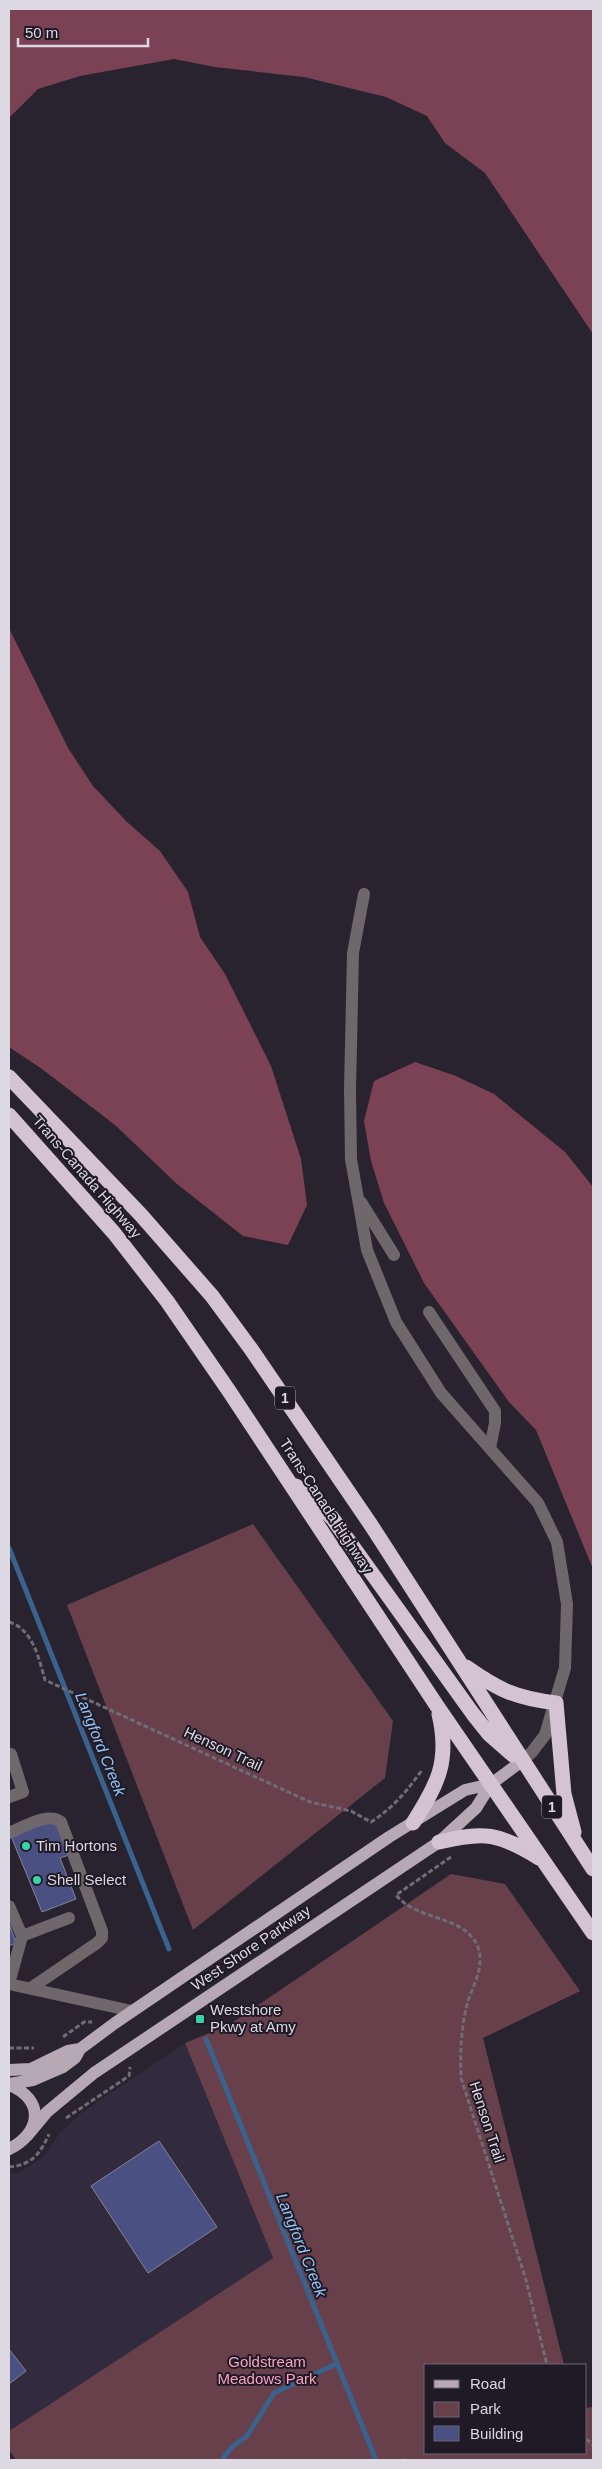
<svg xmlns="http://www.w3.org/2000/svg" width="602" height="2469" font-family="Arial,sans-serif">
	<style>
		.built { fill: #322a3d }
		.green { fill: #67404c }
		.forest { fill: #7b4255 }
		.lines { fill: none; stroke-linecap: round; stroke-linejoin: round }
		.stream { stroke: #39628c; stroke-width: 5 }
		.building { fill: #4b5082; stroke: #818495 }
		.path { stroke: #706c77; stroke-width: 3; stroke-dasharray: 5 2.5; stroke-linecap: butt }
		.minor { stroke: #6e686d; stroke-width: 12 }
		.major { stroke: #b7a9b4; stroke-width: 12 }
		.highway { stroke: #d4c3d0; stroke-width: 15 }
		.poi-dot { fill: #38d4a6; stroke: #1f1a26; stroke-width: 2 }
		.labels { text-anchor: middle; stroke-width: 4; stroke-linejoin: round; paint-order: stroke }
		.shield { fill: #1f1a26; stroke: #a3a0aa; stroke-width: 1 }
		.shield-label { font-size: 14px; font-weight: bold; fill: #dcd9e2 }
		.street-label { font-size: 15px; fill: #dcd9e2; stroke: #1f1a26 }
		.poi-label { font-size: 15px; fill: #dcd9e2; stroke: #1f1a26; text-anchor: start }
		.park-label { font-size: 15px; fill: #fda3bf; stroke: #1f1a26 }
		.water-label { font-size: 16px; font-style: italic; fill: #92c3f6; stroke: #1f1a26 }
	</style>
	<rect width="100%" height="100%" fill="#292330"/>
	<!-- built -->
	<path class="built" d="M185,2043L273,2258L9,2431V2174L18,2173L44,2156L60,2133L80,2114Z"/>
	<!-- green -->
	<path class="green" d="M253,1524L393,1721L385,1778L193,1930L67,1605Z
		M451,1874L505,1884L580,1991L483,2038L564,2365H426V2453H586V2408L593,2407V2460H16L9,2450V2431L273,2258L185,2043L229,2025Z"/>
	<!-- forest -->
	<path class="forest" d="M9,9H593V334L485,173L445,143L427,116L386,97L304,77L215,67L174,59L80,76L38,89L9,118Z
		M9,628L68,748L93,786L127,822L160,851L188,892L200,937L225,974L271,1066L301,1159L307,1205L288,1245L243,1236L177,1184L115,1125L42,1069L9,1047Z
		M415,1062L456,1076L494,1094L565,1152L593,1187V1569L536,1430L509,1402L424,1283L384,1203L371,1161L364,1121L374,1081Z"/>
	<g class="lines">
		<!-- stream -->
		<path class="stream" d="M9,1548L169,1949
			M206,2039L376,2460
			M222,2460L232,2447L247,2436L274,2393L336,2364"/>
	</g>
	<!-- building -->
	<path class="building" d="M48,1821L61,1827L72,1854L60,1858L76,1899L42,1912L11,1836Z
		M9,1923L16,1943L9,1946Z
		M159,2141L217,2227L148,2273L91,2186Z
		M9,2349L26,2371L9,2384Z"/>
	<g class="lines">
		<!-- path -->
		<path class="path" d="M9,1622C33,1629 39,1659 45,1680L310,1802L351,1811L371,1822C393,1808 407,1791 422,1770
			M451,1857L396,1895C412,1915 443,1916 463,1929C473,1936 480,1946 480,1958C481,1974 471,1989 467,2005C461,2028 460,2054 461,2078L526,2280L547,2365
			M63,2037L84,2022H92
			M9,2048H34
			M66,2118L129,2076L130,2067
			M9,2167C32,2165 40,2154 49,2134
			M586,2439L593,2445
			M401,2460H408"/>
		<!-- minor -->
		<path class="minor" d="M364,894L353,953L350,1090L351,1159L367,1250L396,1322L441,1393L538,1503L557,1542L567,1604L565,1668L545,1735L532,1752L522,1761
			M361,1202L394,1255
			M429,1312L495,1411V1423L490,1448
			M9,1797L23,1792L11,1754
			M9,1833C22,1828 49,1811 61,1822L102,1931V1938L97,1943L31,1988
			M9,1906L22,1936L69,1918
			M22,1936L9,1984L132,2011"/>
		<!-- major -->
		<path class="major" d="M9,2070L31,2069L68,2051L80,2049
			M9,2084L33,2080L63,2067L75,2058L80,2049L115,2023L389,1837L465,1790L491,1784
			M9,2085C45,2099 42,2133 9,2149
			M27,2136L47,2112L94,2073L439,1842L476,1808L491,1784L522,1761"/>
		<!-- highway -->
		<path class="highway" d="M9,1077L141,1215L212,1296L251,1349L371,1525L593,1869
			M9,1115L114,1233L167,1301L229,1391L437,1706L593,1933
			M296,1486L316,1501L333,1519L473,1714L489,1734L513,1755
			M466,1667C499,1690 515,1698 556,1703L564,1794L574,1832
			M413,1823C438,1784 450,1761 439,1714
			M439,1842C485,1831 498,1833 539,1858"/>
	</g>
	<!-- markers -->
	<g class="poi-dot">
		<circle cx="26" cy="1846" r="5"/>
		<circle cx="37" cy="1880" r="5"/>
		<rect x="195" y="2014" width="10" height="10" rx="2.5"/>
	</g>
	<g class="labels">
		<!-- shield labels -->
		<g class="shield">
			<rect x="275" y="1386.5" width="20" height="23" rx="4"/>
			<rect x="542" y="1795.5" width="20" height="23" rx="4"/>
		</g>
		<g class="shield-label">
			<text x="285" y="1403">1</text>
			<text x="552" y="1812">1</text>
		</g>
		<!-- street labels -->
		<g class="street-label">
			<text transform="translate(87 1177) rotate(49)" y="5">Trans-Canada Highway</text>
			<text transform="translate(326 1506) rotate(57)" y="5">Trans-Canada Highway</text>
			<text transform="translate(223 1749) rotate(25)" y="5">Henson Trail</text>
			<text transform="translate(251 1948) rotate(-34)" y="5">West Shore Parkway</text>
			<text transform="translate(487 2122) rotate(72)" y="5">Henson Trail</text>
		</g>
		<!-- poi labels -->
		<g class="poi-label">
			<text x="36" y="1851">Tim Hortons</text>
			<text x="47" y="1885">Shell Select</text>
			<text x="210" y="2015">Westshore<tspan x="210" dy="17">Pkwy at Amy</tspan></text>
		</g>
		<!-- park labels -->
		<g class="park-label">
			<text x="267" y="2367">Goldstream<tspan x="267" dy="17">Meadows Park</tspan></text>
		</g>
		<!-- water labels -->
		<g class="water-label">
			<text transform="translate(101 1744) rotate(68)" y="6">Langford Creek</text>
			<text transform="translate(302 2245) rotate(68)" y="6">Langford Creek</text>
		</g>
	</g>
	<!-- border -->
	<rect width="602" height="2469" fill="none" stroke="#dcd9e2" stroke-width="20"/>
	<!-- legend -->
	<rect x="424" y="2364" width="162" height="90" fill="#1f1a26" stroke="#6b6671"/>
	<rect x="434" y="2380" width="25" height="8" fill="#b7a9b4" stroke="#6b6671"/>
	<text x="470" y="2389" font-size="15" fill="#dcd9e2">Road</text>
	<rect x="434" y="2402" width="25" height="15" fill="#67404c" stroke="#6b6671"/>
	<text x="470" y="2414" font-size="15" fill="#dcd9e2">Park</text>
	<rect x="434" y="2426" width="25" height="15" fill="#4b5082" stroke="#6b6671"/>
	<text x="470" y="2439" font-size="15" fill="#dcd9e2">Building</text>
	<!-- scale -->
	<path d="M18 38v8h130v-8" fill="none" stroke="#dcd9e2" stroke-width="2.5"/>
	<text x="25" y="38" font-size="15" fill="#dcd9e2" stroke="#1f1a26" stroke-width="4" paint-order="stroke">50 m</text>
</svg>
